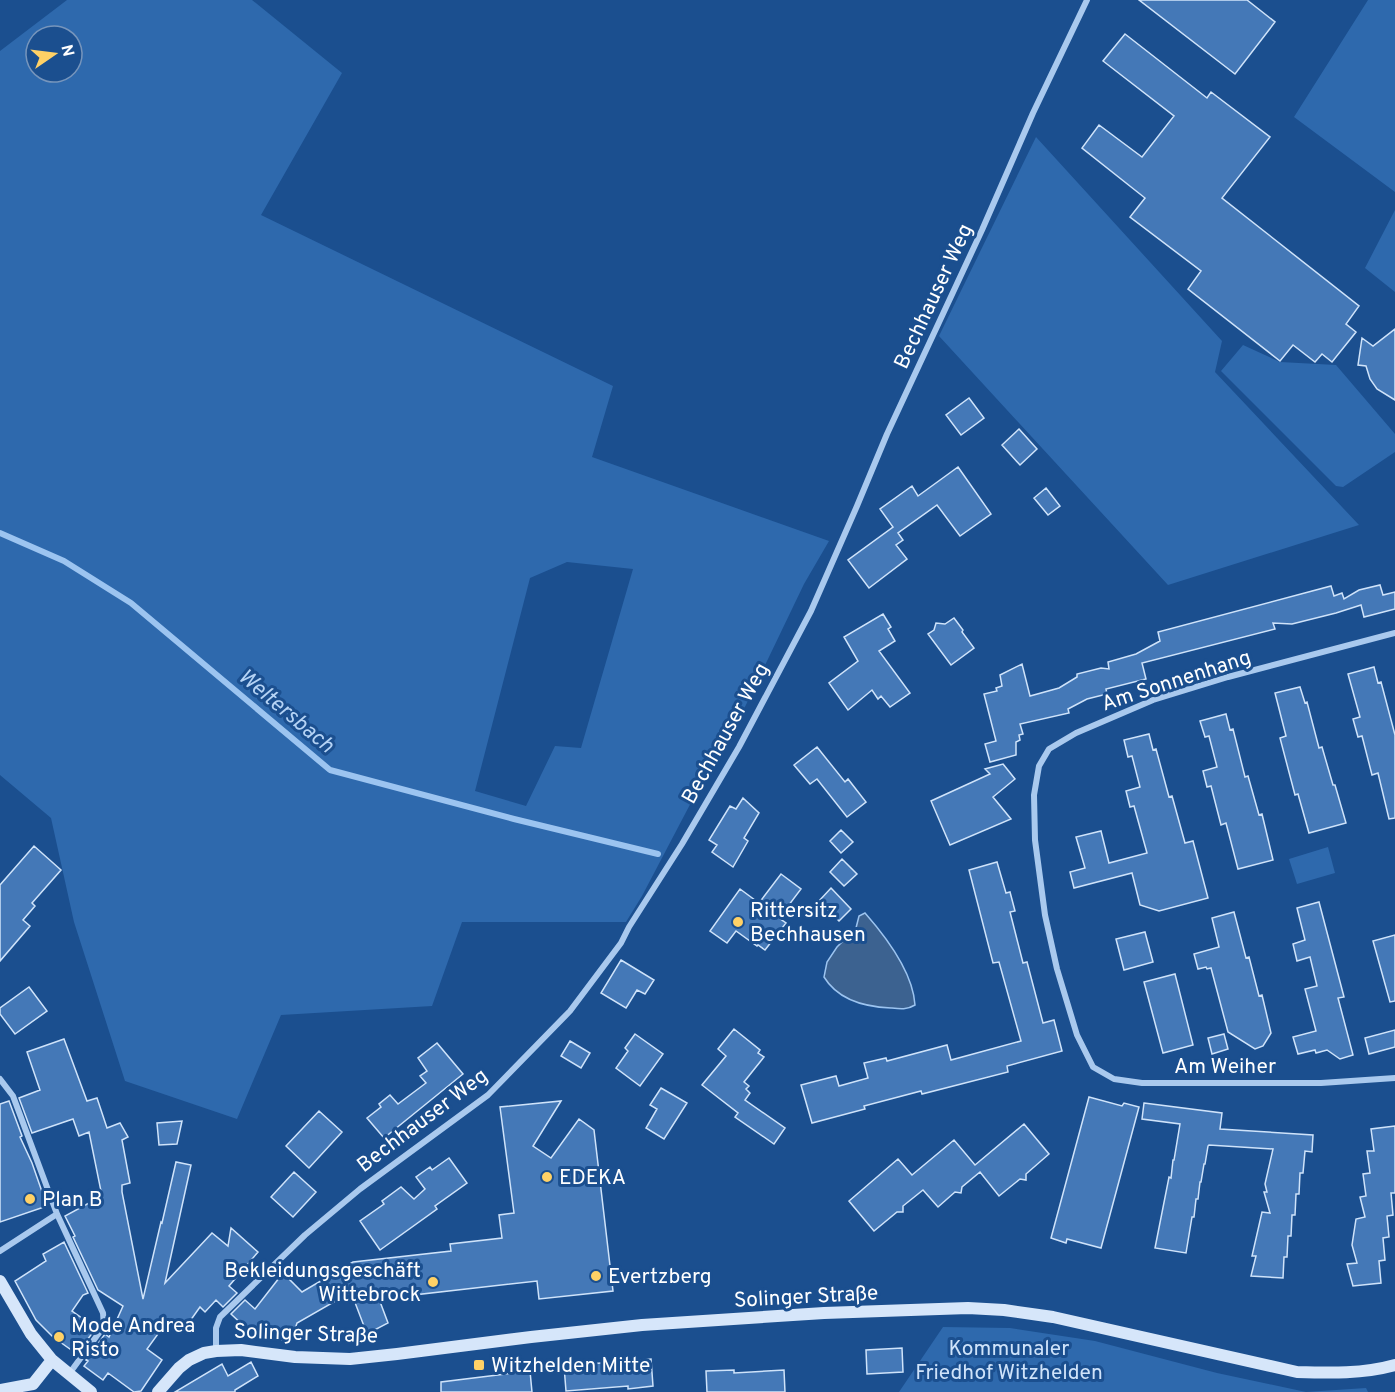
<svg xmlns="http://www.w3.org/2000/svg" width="1395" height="1392" font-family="Overpass,sans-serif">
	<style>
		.green { fill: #2e69ad; fill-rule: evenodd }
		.water { fill: #3c6290; stroke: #9cc4f0; stroke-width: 1.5 }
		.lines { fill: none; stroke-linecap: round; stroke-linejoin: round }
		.stream { stroke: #9cc4f0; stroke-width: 6 }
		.building { fill: #4478b7; stroke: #cfe3fa; stroke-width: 1.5 }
		.street { stroke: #a9c9ee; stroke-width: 6 }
		.secondary { stroke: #d6e6fa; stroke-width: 12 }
		.poi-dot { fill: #ffd166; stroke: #1b4f8f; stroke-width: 2 }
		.labels { text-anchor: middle; stroke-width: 6; stroke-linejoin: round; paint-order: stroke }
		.street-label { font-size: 21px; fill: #fff; stroke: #1b4f8f }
		.poi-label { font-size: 21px; fill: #fff; stroke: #1b4f8f; text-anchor: start }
		.park-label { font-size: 21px; fill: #cfe3fa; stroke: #1b4f8f }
		.water-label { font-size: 22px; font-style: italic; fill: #b5d3f5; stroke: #1b4f8f }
	</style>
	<rect width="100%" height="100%" fill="#1b4f8f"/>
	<!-- green -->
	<path class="green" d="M67,0H252L342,73L261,215L613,386L592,457L829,541L804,584L731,736L716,755L642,896L626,922H462L432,1006L281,1015L237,1119L125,1081L74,922L51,818L0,775V51ZM36,36H72V72H36ZM567,562L633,569L581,748L555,746L526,806L475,791L530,578Z
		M1368,0H1395V192L1294,117Z
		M1036,137L1222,341L1215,372L1359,525L1168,585L939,336Z
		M1395,210V292L1365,268Z
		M1243,345L1280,362L1336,365L1395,434V452L1343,487L1336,486L1221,371Z
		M1328,847L1335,873L1297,884L1289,859Z
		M943,1327L1010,1328L1095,1341L1217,1373L1306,1392L1366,1388L1368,1392H899Z"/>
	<!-- water -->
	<path class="water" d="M865,913C887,938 913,972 915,1005C907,1010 900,1009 891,1008C866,1007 838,1000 824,977L827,962L837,947L856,928L859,916Z"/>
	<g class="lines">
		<!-- stream -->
		<path class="stream" d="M0,533L64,561L131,603L330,770L514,819L658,854"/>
	</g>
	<!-- building -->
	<path class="building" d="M1139,0H1247L1275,22L1235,74Z
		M1125,34L1207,98L1211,92L1270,137L1222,198L1359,306L1346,324L1356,332L1332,362L1322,354L1315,362L1293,345L1280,361L1188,289L1201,271L1130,217L1145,198L1082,148L1099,125L1142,157L1174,116L1103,61Z
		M1395,329V400L1377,389L1370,379L1366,366L1358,365L1362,338L1373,346Z
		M969,398L984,418L961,435L946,415Z
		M1019,429L1037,449L1020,465L1002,445Z
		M958,467L991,514L960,536L937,505L898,533L903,540L896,545L907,559L869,588L848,560L893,527L880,509L912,486L918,496Z
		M1046,488L1060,506L1048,515L1034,498Z
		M1380,585L1383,595L1395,592V609L1364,617L1361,605L1336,613L1292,624L1273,623L1275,629L1142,663L1146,679L1106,689L1107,694L1087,699L1068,709L1069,713L1020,724L1023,734L1019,735L1020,740L1016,742V755L990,762L985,744L996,741L984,694L997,691L996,688L1002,686L1000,675L1022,664L1030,696L1059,688L1077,677V674L1101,668L1109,669L1108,662L1136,654L1160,641L1158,632L1331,586L1334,596L1342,593L1344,599L1359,590Z
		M883,614L891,627L888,629L895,641L879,651L910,693L890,707L881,696L878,699L872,690L848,710L829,683L858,661L844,637Z
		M954,618L963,630L962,632L974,648L951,665L928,634L934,630L936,623L945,624Z
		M1374,667L1378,683L1381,682L1395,735V818L1389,819L1378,773L1372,775L1362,736L1358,737L1353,719L1360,717L1348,674Z
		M1300,687L1305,703L1307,702L1319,748L1322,747L1333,785H1335L1346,823L1309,833L1298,794L1295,795L1280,738L1286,736L1275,693Z
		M1226,714L1230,730L1233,729L1245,777L1248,776L1259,815L1262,814L1273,860L1238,869L1226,823L1221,825L1211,786L1207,787L1203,771L1217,767L1209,736L1205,737L1200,721Z
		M1149,734L1153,750L1156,749L1169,797L1172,796L1185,843L1193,841L1208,898L1159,911L1140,905L1132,873L1074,888L1070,872L1085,868L1076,837L1101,831L1109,863L1147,853L1134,806L1130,807L1126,791L1140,787L1132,756L1128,757L1124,740Z
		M817,747L845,782L848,779L866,802L847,817L817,779L810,784L794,765Z
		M1003,764L1015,779L993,797L1011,819L950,845L931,801L990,774L985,769Z
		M743,798L759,813L744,838L748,841L733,867L712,852L717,845L709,840L730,806L736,809Z
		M841,830L853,842L841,853L830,841Z
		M34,846L61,870L32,903L35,906L23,920L30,926L0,961V885Z
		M842,859L857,874L844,886L830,872Z
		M997,862L1006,893L1010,892L1015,911L1010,912L1023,963L1027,962L1043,1023L1054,1020L1062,1051L1007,1066L1008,1072L922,1094L921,1091L864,1106L865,1109L812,1123L801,1085L836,1076L839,1086L868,1078L864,1063L886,1058L887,1061L947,1045L951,1060L1021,1041L999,962L993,963L969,870Z
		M781,874L801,889L779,918L786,923L765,950L758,945L757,946L736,931L727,943L710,931L740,889L759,903Z
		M831,888L851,909L839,921L819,901Z
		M1319,902L1344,997L1338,998L1353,1055L1340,1059L1327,1050L1316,1053L1315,1050L1298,1054L1293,1037L1316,1031L1305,989L1317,986L1310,957L1297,961L1293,944L1305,940L1297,908Z
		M1234,912L1246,958L1249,957L1259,996L1262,995L1271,1033L1263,1046L1255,1049L1228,1032L1211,968L1207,969L1206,967L1198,969L1194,954L1219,947L1212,918Z
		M1145,932L1153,962L1124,970L1116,939Z
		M1395,935V1001L1390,1002L1373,941Z
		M621,960L654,980L645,994L637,990L626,1008L601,993Z
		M1175,974L1193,1045L1163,1053L1144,982Z
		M29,987L47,1011L15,1034L0,1014V1008Z
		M734,1029L760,1050L758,1053L764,1057L744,1082L749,1086L746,1089L750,1093L745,1100L785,1128L774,1144L735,1117L738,1113L702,1085L726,1056L718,1049Z
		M1395,1030V1047L1369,1054L1365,1038Z
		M635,1034L663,1054L640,1086L616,1068L628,1051L625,1048Z
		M1224,1034L1228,1049L1212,1054L1208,1038Z
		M64,1039L87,1101L97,1098L107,1128L120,1123L128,1137L122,1140L130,1183L122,1185V1192L143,1299L161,1222L162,1223L176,1162L191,1165L165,1283L212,1233L228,1246L231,1228L258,1252L229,1286L237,1293L223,1307L216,1300L205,1312L200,1307L183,1331L168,1320L147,1349L162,1360L141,1391L134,1392L108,1373L103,1380L84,1366L88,1361L86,1360L105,1334L109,1337L123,1306L98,1290L73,1237L75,1236L65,1216L102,1196L89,1132L79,1136L73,1119L32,1133L19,1098L40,1090L27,1052Z
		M570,1041L590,1053L581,1068L561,1056Z
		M437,1043L463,1074L384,1138L367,1118L381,1107L379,1104L390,1095L398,1104L426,1083L420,1076L427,1071L418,1058Z
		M661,1088L687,1103L664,1139L646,1128L657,1109L650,1105Z
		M1089,1097L1122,1106L1124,1103L1139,1107L1101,1248L1067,1239L1066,1243L1051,1238Z
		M9,1101L22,1136L20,1137L32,1163L47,1206L0,1222V1104Z
		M561,1101L533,1146L551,1158L579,1119L594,1130L613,1291L539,1299L537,1281L379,1299L388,1323L367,1334L351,1292L297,1323L291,1341L257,1337L245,1332L248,1330L231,1314L245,1300L255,1309L283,1273L302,1292L353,1262L451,1251L450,1244L502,1238L499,1215L514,1213L500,1107Z
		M1144,1103L1222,1113L1220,1129L1313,1135L1312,1152L1305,1151L1303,1173H1300L1299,1194H1296L1295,1215H1292L1291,1236H1288L1287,1257H1284L1283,1278L1251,1276L1256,1256H1252L1262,1212L1270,1213L1264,1192H1267L1265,1184L1273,1149L1209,1145L1208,1146L1205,1164H1204L1201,1182H1200L1198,1199H1196L1194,1217H1192L1186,1253L1155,1248L1169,1177L1171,1178L1173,1160H1174L1180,1124L1142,1119Z
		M319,1111L342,1132L309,1168L286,1146Z
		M182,1121L177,1144L159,1145L157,1123Z
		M1024,1124L1049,1154L1026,1174V1180L1020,1179L999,1196L980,1172L962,1187L961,1193L955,1192L938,1207L923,1190L903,1206V1212H897L874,1231L849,1201L898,1159L912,1175L954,1140L975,1165Z
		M1395,1126V1193H1391L1393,1215L1387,1216L1389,1237L1383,1238L1385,1260L1379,1261L1381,1283L1353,1286L1347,1264L1357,1263L1352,1245L1356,1219L1365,1217L1360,1197L1366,1196L1363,1174L1370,1173L1367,1151H1374L1371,1129Z
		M449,1158L467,1183L435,1206L437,1209L380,1250L360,1221L384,1204L382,1201L401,1187L414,1199L425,1189L416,1177L430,1167L432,1170Z
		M294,1172L316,1192L293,1217L271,1197Z
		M64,1242L88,1293L83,1295L72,1311L96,1328L77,1354L53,1337L36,1320L15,1281L46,1261L43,1254Z
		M902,1348L903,1372L867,1374L866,1350Z
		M651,1359L653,1386L628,1389V1386L566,1391L564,1366Z
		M251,1362L258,1376L235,1390V1392H175L222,1364L228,1376Z
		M734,1370V1373L784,1370L785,1392H707L706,1371Z
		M530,1371L532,1392H441V1382Z"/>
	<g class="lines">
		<!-- street -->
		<path class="street" d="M1395,633L1228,677L1153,700L1076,733L1049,749L1039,766L1034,795L1035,840L1045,915L1057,969L1077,1035L1093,1067L1114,1079L1142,1083H1321L1395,1078
			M0,1079L13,1096L57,1214L103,1313L104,1326L69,1374
			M0,1251L57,1214
			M216,1351V1328L220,1317L305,1235L360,1189L488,1095L570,1011L621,943L629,927L682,844L739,747L811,611L857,506L887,434L982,230L1033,113L1087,0"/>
		<!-- secondary -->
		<path class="secondary" d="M0,1281L31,1334L52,1360L91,1392
			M0,1390L33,1384L52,1360
			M158,1392L179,1368L189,1360L204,1353L216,1351L241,1350L295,1357L350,1359L397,1354L531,1337L642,1325L824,1313L968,1308L1004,1310L1053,1317L1297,1372C1330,1373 1363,1374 1395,1365"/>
	</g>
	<!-- markers -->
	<g class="poi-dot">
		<circle cx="738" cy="922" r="6"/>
		<circle cx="547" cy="1177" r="6"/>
		<circle cx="30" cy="1199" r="6"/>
		<circle cx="596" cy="1276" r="6"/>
		<circle cx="433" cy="1282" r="6"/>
		<circle cx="59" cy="1337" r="6"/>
		<rect x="473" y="1359" width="12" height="12" rx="3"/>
	</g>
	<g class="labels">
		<!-- street labels -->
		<g class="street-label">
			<text transform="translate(933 296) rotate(-65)" y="7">Bechhauser Weg</text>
			<text transform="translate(1176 680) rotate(-18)" y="7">Am Sonnenhang</text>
			<text transform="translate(725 733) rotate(-61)" y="7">Bechhauser Weg</text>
			<text x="1225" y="1073">Am Weiher</text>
			<text transform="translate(422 1120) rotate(-37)" y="7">Bechhauser Weg</text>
			<text transform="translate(806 1296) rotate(-3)" y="7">Solinger Straße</text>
			<text transform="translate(306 1333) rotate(2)" y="7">Solinger Straße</text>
		</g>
		<!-- poi labels -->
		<g class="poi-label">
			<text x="750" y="917">Rittersitz<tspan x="750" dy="24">Bechhausen</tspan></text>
			<text x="559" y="1184">EDEKA</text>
			<text x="42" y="1206">Plan B</text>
			<text x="421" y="1277" text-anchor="end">Bekleidungsgeschäft<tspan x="421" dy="24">Wittebrock</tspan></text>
			<text x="608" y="1283">Evertzberg</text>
			<text x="71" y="1332">Mode Andrea<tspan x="71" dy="24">Risto</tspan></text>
			<text x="491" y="1372">Witzhelden Mitte</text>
		</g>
		<!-- park labels -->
		<g class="park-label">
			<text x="1009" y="1355">Kommunaler<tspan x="1009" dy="24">Friedhof Witzhelden</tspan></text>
		</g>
		<!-- water labels -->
		<g class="water-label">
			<text transform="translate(287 710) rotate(40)" y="8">Weltersbach</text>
		</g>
	</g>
	<!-- north arrow -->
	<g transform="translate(54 54) rotate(76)"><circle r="28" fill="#1b4f8f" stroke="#7695bc" stroke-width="1.5"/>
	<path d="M0-4.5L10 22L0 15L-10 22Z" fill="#ffd166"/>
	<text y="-9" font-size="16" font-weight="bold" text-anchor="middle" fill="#ffffff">N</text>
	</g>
</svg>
